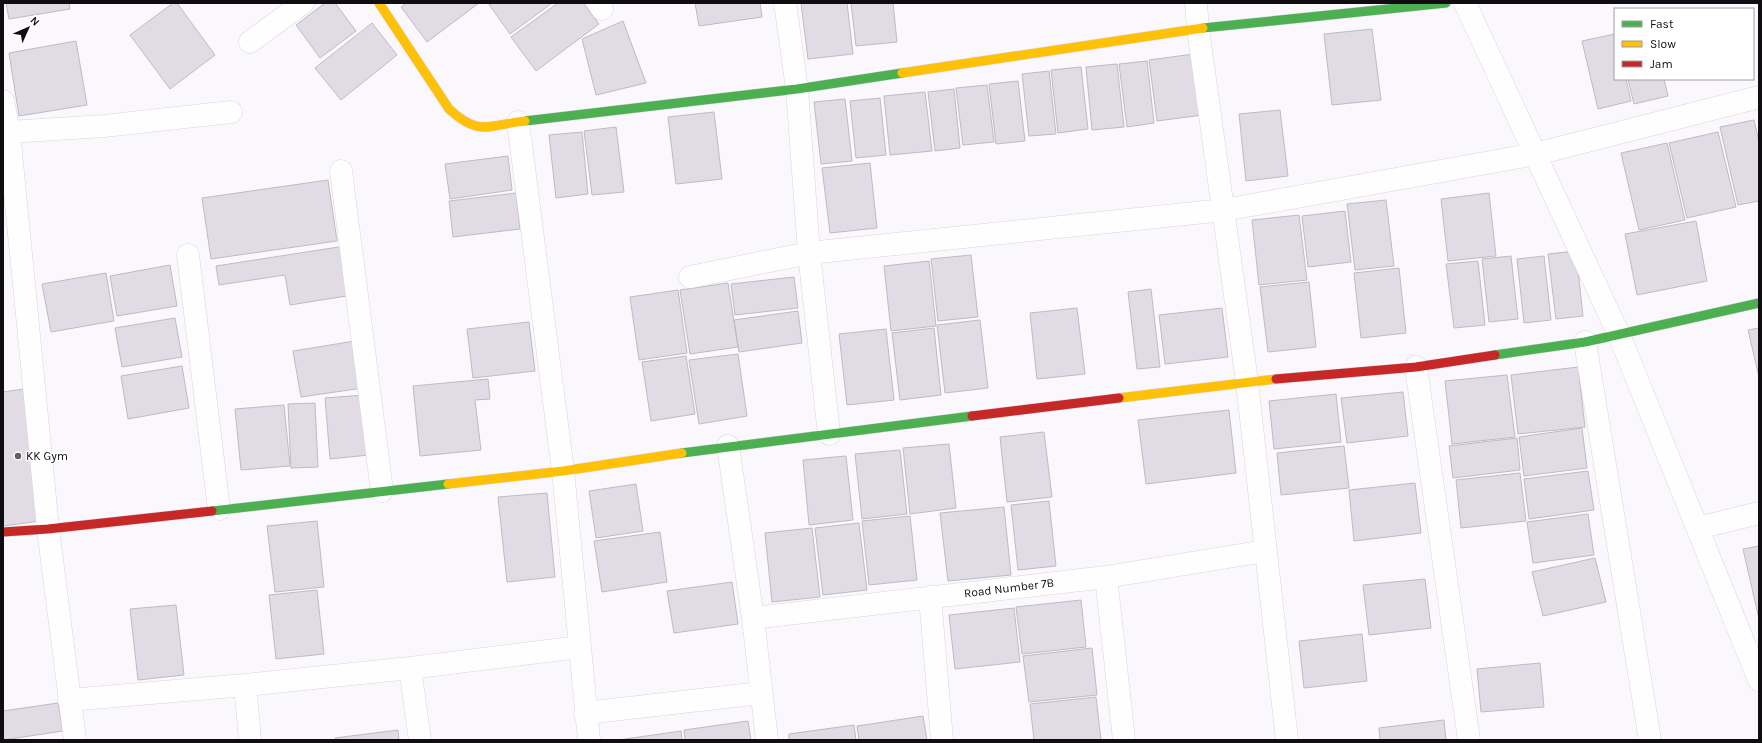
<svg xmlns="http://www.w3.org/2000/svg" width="1762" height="743" font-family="Karla,sans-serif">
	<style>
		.building { fill: #e1dbe6; stroke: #bebbc0 }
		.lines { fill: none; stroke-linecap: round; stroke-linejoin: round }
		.street-casing { stroke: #d7d5da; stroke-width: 23 }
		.fast-casing { stroke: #d7d5da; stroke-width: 10 }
		.slow-casing { stroke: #d7d5da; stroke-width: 10 }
		.jam-casing { stroke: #d7d5da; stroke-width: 10 }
		.street { stroke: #fefeff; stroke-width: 22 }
		.fast { stroke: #4caf50; stroke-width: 9 }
		.slow { stroke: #ffc107; stroke-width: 9 }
		.jam { stroke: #c62828; stroke-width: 9 }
		.poi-dot { fill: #625f64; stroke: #fff; stroke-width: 1.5 }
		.labels { text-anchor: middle; stroke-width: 3; stroke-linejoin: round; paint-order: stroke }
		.poi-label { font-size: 12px; fill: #100d12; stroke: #fff; text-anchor: start }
		.street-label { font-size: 12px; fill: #100d12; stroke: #fff }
	</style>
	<rect width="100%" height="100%" fill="#fbf8fd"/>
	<!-- building -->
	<path class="building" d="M6,3H69L70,9L9,19Z
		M173,3H177L215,55L170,89L130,35Z
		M325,3H335L356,31L320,58L296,25Z
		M407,3H479L427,42L401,7Z
		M488,3H552L510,34Z
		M558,3H583L599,24L536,71L511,37Z
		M695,3H760L762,17L699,26Z
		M801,3H847L853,54L808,59Z
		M851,3H893L897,42L856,46Z
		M623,21L646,83L596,95L582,39Z
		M372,23L397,55L341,100L315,68Z
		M1372,29L1381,100L1332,105L1324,34Z
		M1615,34V79H1626L1631,101L1598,109L1582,41Z
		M76,41L87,105L19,116L9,53Z
		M1194,54L1203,115L1157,121L1149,60Z
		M1147,61L1154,123L1127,127L1119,64Z
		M1117,64L1124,127L1092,130L1086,67Z
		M1081,67L1088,129L1058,133L1051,70Z
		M1049,71L1056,134L1029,136L1022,74Z
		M1628,79H1664L1668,96L1634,104Z
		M1018,81L1025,141L996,144L989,84Z
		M987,85L994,142L963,145L956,88Z
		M954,89L960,148L935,151L928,92Z
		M925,92L932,151L890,155L884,96Z
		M880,98L886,155L856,158L850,101Z
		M845,99L852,161L821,164L814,102Z
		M1280,110L1288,176L1246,181L1239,114Z
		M714,112L722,179L676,184L668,117Z
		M1754,120L1759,142V201L1738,205L1720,127Z
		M616,127L624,192L592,195L584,131Z
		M582,132L588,194L556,198L549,135Z
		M1718,132L1736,207L1687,218L1669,143Z
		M1667,143L1685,220L1639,230L1621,153Z
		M508,156L512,190L450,199L445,164Z
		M870,163L877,228L830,233L822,168Z
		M328,180L337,241L211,259L202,198Z
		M516,193L520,229L453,237L449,201Z
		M1489,193L1496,256L1448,261L1441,199Z
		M1386,200L1394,266L1355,270L1347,204Z
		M1345,211L1351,262L1308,267L1302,216Z
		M1299,215L1307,280L1259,285L1252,220Z
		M1696,221L1707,281L1637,295L1625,234Z
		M345,246L353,295L290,305L285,275L219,285L216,266Z
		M1576,251L1583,316L1556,319L1548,254Z
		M971,255L978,317L938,321L931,259Z
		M1511,256L1518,319L1489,322L1482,259Z
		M1544,256L1551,320L1524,323L1517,259Z
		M929,261L936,326L891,331L884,266Z
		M1478,261L1485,325L1454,328L1446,264Z
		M170,265L177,306L117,316L110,276Z
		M1399,268L1406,333L1361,338L1354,273Z
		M106,273L114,321L51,332L42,284Z
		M794,277L798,308L735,315L731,284Z
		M1309,282L1316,347L1268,352L1260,287Z
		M728,283L738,347L690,354L680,290Z
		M1151,289L1160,367L1137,369L1128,292Z
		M678,290L687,353L639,360L630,297Z
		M1077,308L1085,374L1037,379L1030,313Z
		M1222,308L1228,357L1165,364L1159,315Z
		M798,311L802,343L739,352L734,320Z
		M175,318L182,357L122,367L115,328Z
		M980,320L988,388L945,393L937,325Z
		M529,322L535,371L473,378L467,329Z
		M934,328L941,395L900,400L892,333Z
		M1759,328V377L1748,330Z
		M886,329L894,400L847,405L839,334Z
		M355,341L363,388L301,397L293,351Z
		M738,354L747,416L699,424L689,360Z
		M686,356L695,414L651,421L642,362Z
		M182,366L189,408L128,419L121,376Z
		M1578,367L1585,427L1518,434L1511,375Z
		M1507,375L1515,437L1452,444L1445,381Z
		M488,379L490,399L475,400L481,450L420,456L413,386Z
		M24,389L40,521L3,526V392Z
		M1403,392L1408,436L1347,443L1341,398Z
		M1336,394L1341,442L1274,449L1269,401Z
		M364,395L369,455L330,459L325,398Z
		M315,403L318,467L291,468L288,404Z
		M284,405L290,466L241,470L235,409Z
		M1229,410L1236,473L1146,484L1138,420Z
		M1582,428L1587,468L1524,476L1519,437Z
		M1044,432L1052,497L1007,502L1000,437Z
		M1517,438L1520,470L1453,478L1449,446Z
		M949,444L956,508L910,514L903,448Z
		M1344,446L1349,488L1281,495L1277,453Z
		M900,450L907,514L862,519L855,454Z
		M846,456L853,520L809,525L803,460Z
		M1588,471L1594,510L1529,519L1524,479Z
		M1520,473L1526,521L1461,528L1456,480Z
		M1415,483L1421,533L1354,541L1349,490Z
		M636,484L643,531L596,538L589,491Z
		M547,493L555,577L507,582L498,497Z
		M1049,501L1056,566L1018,570L1011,505Z
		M1004,507L1011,575L948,581L940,513Z
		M1588,514L1594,555L1533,563L1527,522Z
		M910,516L917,580L869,585L862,521Z
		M317,521L324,587L275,592L267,526Z
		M859,523L867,590L823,595L815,528Z
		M812,528L820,597L772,602L765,533Z
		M660,532L667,582L602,592L594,541Z
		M1759,546V619L1743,549Z
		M1595,558L1606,602L1543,616L1532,572Z
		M1425,579L1431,628L1369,635L1363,585Z
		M732,582L738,624L674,633L667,591Z
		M317,590L324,654L276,659L269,595Z
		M1081,600L1086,647L1022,654L1016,607Z
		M176,605L184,675L138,680L130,609Z
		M1014,608L1020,662L955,669L949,615Z
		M1362,634L1367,681L1304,688L1299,641Z
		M1092,648L1097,695L1029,702L1023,656Z
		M1540,663L1544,707L1481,712L1477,669Z
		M1096,697L1101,740H1034L1030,704Z
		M58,703L63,731L3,740V711Z
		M923,716L927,740H859L857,726Z
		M1444,720L1446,740H1380L1379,728Z
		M748,721L751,740H685L684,730Z
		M854,725L856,740H789V734Z
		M398,730L399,740H336L335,738Z
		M681,731L682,740H618Z"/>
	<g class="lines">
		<!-- street casing -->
		<g class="street-casing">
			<path id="street" d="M598,3L602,9
				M785,3L797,89L809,253L829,434
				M1196,3L1198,29L1247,382L1287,740
				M1465,3L1619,335L1759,680
				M250,42L303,3
				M3,101L9,132L48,529L75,740
				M518,122L563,471L589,740
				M9,132L104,126L231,112
				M341,171L382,491
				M188,255L219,509
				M690,277L809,253L1224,210L1536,154L1759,97
				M1585,342L1650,740
				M1416,367L1469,740
				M728,446L753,618L767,740
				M1698,528L1759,513
				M1106,577L1124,740
				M930,597L942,740
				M753,618L1106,577L1265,551
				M410,668L420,740
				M245,685L250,740
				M69,700L245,685L410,668L579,647
				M585,713L761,693"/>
		</g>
		<!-- fast casing -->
		<g class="fast-casing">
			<path id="fast" d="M1203,28L1446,3
				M525,121L797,89L902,73
				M1495,355L1585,342L1759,303
				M682,453L972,416
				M212,511L448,484"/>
		</g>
		<!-- slow casing -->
		<g class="slow-casing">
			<path id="slow" d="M379,3L449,109C479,137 489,125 525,121
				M902,73L1203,28
				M1119,398L1276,379
				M448,484L563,471L682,453"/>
		</g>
		<!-- jam casing -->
		<g class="jam-casing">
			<path id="jam" d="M1276,379L1416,367L1495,355
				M972,416L1119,398
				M3,532L48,529L212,511"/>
		</g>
		<!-- street -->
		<use href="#street" class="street"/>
		<!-- fast -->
		<use href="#fast" class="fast"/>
		<!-- slow -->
		<use href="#slow" class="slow"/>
		<!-- jam -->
		<use href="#jam" class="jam"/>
	</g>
	<!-- markers -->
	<circle class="poi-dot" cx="18" cy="456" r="4"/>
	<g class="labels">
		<!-- poi labels -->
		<g class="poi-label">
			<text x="26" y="460">KK Gym</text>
		</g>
		<!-- street labels -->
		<g class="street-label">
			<text transform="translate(1009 588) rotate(-7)" y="4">Road Number 7B</text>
		</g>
	</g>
	<!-- border -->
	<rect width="1762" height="743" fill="none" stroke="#100d12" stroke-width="8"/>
	<!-- legend -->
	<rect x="1614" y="8" width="140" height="72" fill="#ffffff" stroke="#9f9ea0"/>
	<rect x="1622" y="21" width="20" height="6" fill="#4caf50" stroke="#9f9ea0"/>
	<text x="1650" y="28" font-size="12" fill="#100d12">Fast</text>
	<rect x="1622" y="41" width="20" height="6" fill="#ffc107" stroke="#9f9ea0"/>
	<text x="1650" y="48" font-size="12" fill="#100d12">Slow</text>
	<rect x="1622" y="61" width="20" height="6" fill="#c62828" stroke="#9f9ea0"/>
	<text x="1650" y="68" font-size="12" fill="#100d12">Jam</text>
	<!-- north arrow -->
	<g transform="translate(28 28) rotate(45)" stroke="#ffffff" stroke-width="3" paint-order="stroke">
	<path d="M0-3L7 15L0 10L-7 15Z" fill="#100d12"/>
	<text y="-6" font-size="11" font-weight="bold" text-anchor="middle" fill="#100d12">N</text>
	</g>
</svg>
